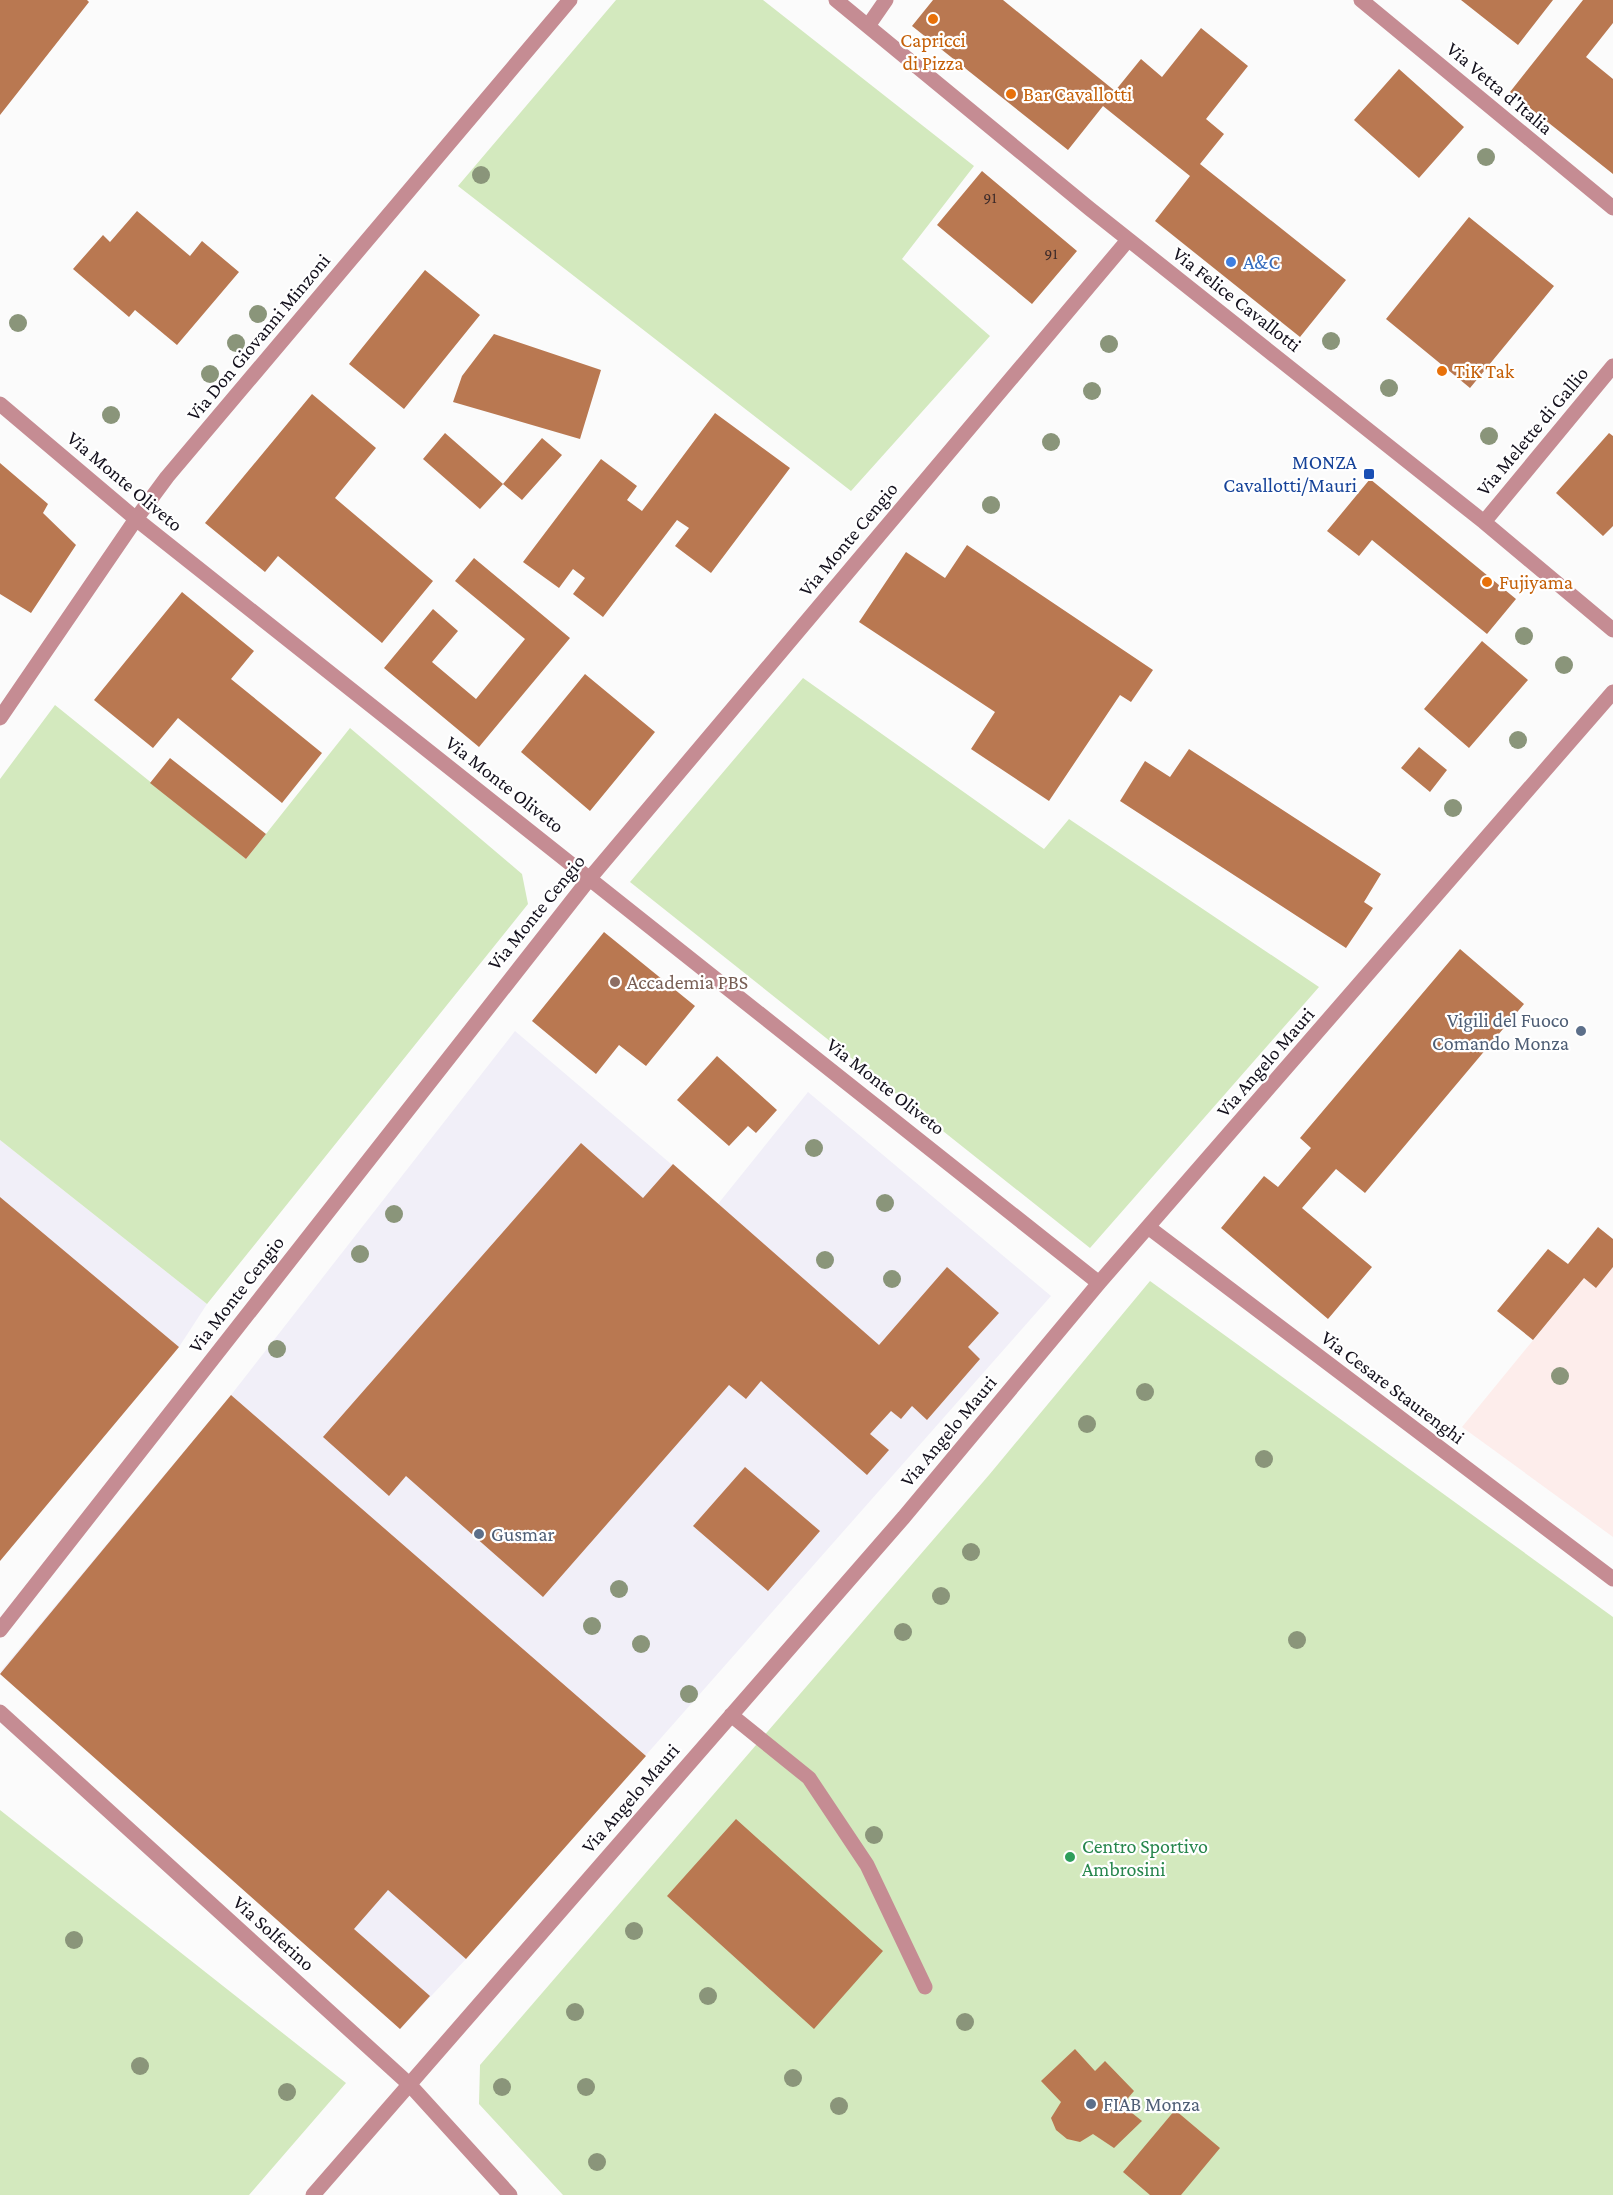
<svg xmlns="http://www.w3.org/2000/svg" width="1613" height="2195" font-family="'Crimson Pro',serif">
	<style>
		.commercial { fill: #fdedeb }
		.built { fill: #f1eff8 }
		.green { fill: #d3e9be }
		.building { fill: #b97851 }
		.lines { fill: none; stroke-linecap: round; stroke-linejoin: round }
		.minor { stroke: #c58c93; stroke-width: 15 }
		.tree { fill: #8a957a }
		.food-dot { fill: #e8710a; stroke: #fff; stroke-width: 2 }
		.shop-dot { fill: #3f7fe0; stroke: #fff; stroke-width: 2 }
		.transit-dot { fill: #1a4fb4; stroke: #fff; stroke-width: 2 }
		.education-dot { fill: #8d6e63; stroke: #fff; stroke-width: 2 }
		.service-dot { fill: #5c6f8a; stroke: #fff; stroke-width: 2 }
		.leisure-dot { fill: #2e9e5b; stroke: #fff; stroke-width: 2 }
		.labels { text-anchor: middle; stroke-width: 4.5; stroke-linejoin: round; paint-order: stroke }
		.number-label { font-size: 16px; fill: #3d2b2a }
		.food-label { font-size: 20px; fill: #c56008; stroke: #fff; text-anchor: start }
		.street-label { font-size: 20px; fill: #14111d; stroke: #fff }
		.shop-label { font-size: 20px; fill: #366cbe; stroke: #fff; text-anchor: start }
		.transit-label { font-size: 20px; fill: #164399; stroke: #fff; text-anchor: end }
		.education-label { font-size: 20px; fill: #785e54; stroke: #fff; text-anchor: start }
		.service-label { font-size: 20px; fill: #4e5e75; stroke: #fff; text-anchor: start }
		.leisure-label { font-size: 20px; fill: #27864d; stroke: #fff; text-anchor: start }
	</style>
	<rect width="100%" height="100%" fill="#fbfbfb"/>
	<!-- commercial -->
	<path class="commercial" d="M1613,1267V1537L1462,1427L1584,1278L1596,1287Z"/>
	<!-- built -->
	<path class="built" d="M515,1031L718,1204L808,1092L1051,1296L466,1959L400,2029L0,1672L231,1395Z
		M0,1140L207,1304L179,1347L0,1561Z"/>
	<!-- green -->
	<path class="green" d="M616,0H763L974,166L902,259L990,336L851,491L458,186Z
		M803,678L1044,849L1069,819L1319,987L1090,1248L630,882Z
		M55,705L246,859L350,728L522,874L528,904L207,1304L0,1140V779Z
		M1150,1281L1613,1617V2195H563L479,2104L480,2065L989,1475Z
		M0,1810L346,2083L249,2195H0Z"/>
	<!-- building -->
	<path class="building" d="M0,0H87L89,2L0,115Z
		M933,0H1003L1115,91L1141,59L1162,77L1201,28L1248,66L1206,119L1224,134L1200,164L1346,280L1300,337L1155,221L1190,176L1103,106L1068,150L912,26Z
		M1461,0H1553L1518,45Z
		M1583,0H1613V23L1586,57L1613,79V174L1510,92Z
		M1399,69L1464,127L1419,178L1354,120Z
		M982,171L1077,251L1032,304L937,225Z
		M137,211L190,256L202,241L239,272L177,345L135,310L129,317L73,269L103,235L110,242Z
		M1469,217L1554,286L1470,388L1386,319Z
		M425,270L480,315L404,409L349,364Z
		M494,334L601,370L580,439L453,402L462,376Z
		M312,394L376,448L335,498L433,581L382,643L278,556L265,572L205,523Z
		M715,413L790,468L711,573L675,546L689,528L677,520L603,617L573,594L585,578L573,569L559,588L523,562L601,459L637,486L627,500L642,511Z
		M445,433L503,484L480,509L423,459Z
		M1609,433L1613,436V526L1603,536L1556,493Z
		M542,438L562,455L522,500L503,484Z
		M0,463L48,504L43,513L76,545L31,613L0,594Z
		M1370,479L1516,599L1487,634L1372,540L1359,556L1327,531Z
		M967,545L1153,670L1131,702L1120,695L1049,801L971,749L995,712L859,622L906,552L945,578Z
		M474,558L570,638L479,747L384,668L433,609L458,631L432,662L476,699L525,639L455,581Z
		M182,592L254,651L231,679L322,753L282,803L178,718L153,748L94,700Z
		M1482,641L1528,680L1469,748L1424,709Z
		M585,674L655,732L590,811L521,752Z
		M1419,747L1447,770L1430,792L1401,768Z
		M1189,749L1381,874L1364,902L1373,908L1346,948L1120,801L1145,761L1170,777Z
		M170,758L266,834L246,859L150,783Z
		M604,932L695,1006L646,1066L619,1045L596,1074L532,1021Z
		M1460,949L1524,1004L1365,1193L1336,1169L1302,1208L1372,1267L1328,1319L1221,1228L1264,1176L1278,1187L1311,1148L1300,1138Z
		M717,1056L777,1110L756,1133L748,1126L729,1146L677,1100Z
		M581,1143L643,1198L673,1164L879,1345L947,1267L999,1313L968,1347L980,1359L927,1420L912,1406L901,1419L891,1411L870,1434L889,1450L867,1475L761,1381L746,1399L729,1385L543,1597L406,1476L389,1496L323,1437Z
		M0,1197L179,1347L0,1561Z
		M1598,1227L1613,1239V1267L1596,1288L1584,1278L1533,1340L1497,1311L1548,1249L1568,1264Z
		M231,1395L646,1756L466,1959L388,1890L354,1929L430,1996L400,2029L0,1674Z
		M745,1467L820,1531L768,1591L693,1526Z
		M736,1819L883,1951L814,2029L667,1896Z
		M1075,2049L1095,2071L1105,2061L1134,2091L1122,2105L1142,2121L1114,2148L1093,2134L1080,2142L1067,2139L1056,2130L1051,2118L1061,2102L1041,2081Z
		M1175,2110L1220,2148L1181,2195H1150L1123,2172Z"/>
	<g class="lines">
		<!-- minor -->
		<path class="minor" d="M836,0L1090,209L1484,522L1613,630
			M1361,0L1613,208
			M868,26L886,0
			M0,404L136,519L1099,1283
			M1484,522L1613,366
			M0,718L136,519L167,477L570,0
			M1148,1227L1613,1579
			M0,1630L590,878L1128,240
			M0,1712L409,2084L510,2195
			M731,1715L809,1778L867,1865L925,1987
			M313,2195L904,1517L1099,1283L1613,692"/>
	</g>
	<!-- trees -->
	<g class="tree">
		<circle cx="1486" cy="157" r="9"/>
		<circle cx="481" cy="175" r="9"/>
		<circle cx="258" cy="314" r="9"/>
		<circle cx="18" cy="323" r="9"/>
		<circle cx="1331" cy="341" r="9"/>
		<circle cx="236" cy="343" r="9"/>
		<circle cx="1109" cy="344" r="9"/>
		<circle cx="210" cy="374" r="9"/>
		<circle cx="1389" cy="388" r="9"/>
		<circle cx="1092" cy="391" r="9"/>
		<circle cx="111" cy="415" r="9"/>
		<circle cx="1489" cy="436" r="9"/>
		<circle cx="1051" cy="442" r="9"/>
		<circle cx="991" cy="505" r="9"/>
		<circle cx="1524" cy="636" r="9"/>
		<circle cx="1564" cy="665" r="9"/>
		<circle cx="1518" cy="740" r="9"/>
		<circle cx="1453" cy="808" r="9"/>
		<circle cx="814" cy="1148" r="9"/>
		<circle cx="885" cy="1203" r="9"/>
		<circle cx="394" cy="1214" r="9"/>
		<circle cx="360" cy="1254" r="9"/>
		<circle cx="825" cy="1260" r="9"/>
		<circle cx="892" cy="1279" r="9"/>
		<circle cx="277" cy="1349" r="9"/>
		<circle cx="1560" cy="1376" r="9"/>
		<circle cx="1145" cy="1392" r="9"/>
		<circle cx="1087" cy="1424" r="9"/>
		<circle cx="1264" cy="1459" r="9"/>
		<circle cx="971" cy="1552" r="9"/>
		<circle cx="619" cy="1589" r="9"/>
		<circle cx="941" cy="1596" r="9"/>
		<circle cx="592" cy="1626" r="9"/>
		<circle cx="903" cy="1632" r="9"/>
		<circle cx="1297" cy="1640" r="9"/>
		<circle cx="641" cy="1644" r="9"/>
		<circle cx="689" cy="1694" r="9"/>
		<circle cx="874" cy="1835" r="9"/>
		<circle cx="634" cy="1931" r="9"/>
		<circle cx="74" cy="1940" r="9"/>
		<circle cx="708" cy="1996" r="9"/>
		<circle cx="575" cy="2012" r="9"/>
		<circle cx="965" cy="2022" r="9"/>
		<circle cx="140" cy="2066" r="9"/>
		<circle cx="793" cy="2078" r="9"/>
		<circle cx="502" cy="2087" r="9"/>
		<circle cx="586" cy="2087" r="9"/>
		<circle cx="287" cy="2092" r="9"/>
		<circle cx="839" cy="2106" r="9"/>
		<circle cx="597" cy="2162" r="9"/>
	</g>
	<!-- markers -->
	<g class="food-dot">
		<circle cx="933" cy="19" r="6"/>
		<circle cx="1011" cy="94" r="6"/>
		<circle cx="1442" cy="371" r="6"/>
		<circle cx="1487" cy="582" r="6"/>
	</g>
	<circle class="shop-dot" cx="1231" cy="262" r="6"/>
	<rect class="transit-dot" x="1363" y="468" width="12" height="12" rx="3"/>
	<circle class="education-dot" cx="615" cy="982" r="6"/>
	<g class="service-dot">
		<circle cx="1581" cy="1031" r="6"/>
		<circle cx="479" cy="1534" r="6"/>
		<circle cx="1091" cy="2104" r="6"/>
	</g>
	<circle class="leisure-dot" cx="1070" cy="1857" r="6"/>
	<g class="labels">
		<!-- number labels -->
		<g class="number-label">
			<text x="990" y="203">91</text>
			<text x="1051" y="259">91</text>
		</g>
		<!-- food labels -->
		<g class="food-label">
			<text x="933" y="47" text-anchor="middle">Capricci<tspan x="933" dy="23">di Pizza</tspan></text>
			<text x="1023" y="101">Bar Cavallotti</text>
			<text x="1454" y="378">TiK Tak</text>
			<text x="1499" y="589">Fujiyama</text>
		</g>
		<!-- street labels -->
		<g class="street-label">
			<text transform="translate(1500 88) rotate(40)" y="7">Via Vetta d'Italia</text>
			<text transform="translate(1237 299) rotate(38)" y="7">Via Felice Cavallotti</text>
			<text transform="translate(258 337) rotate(-50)" y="7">Via Don Giovanni Minzoni</text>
			<text transform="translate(1532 431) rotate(-50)" y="7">Via Melette di Gallio</text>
			<text transform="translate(125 481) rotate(40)" y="7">Via Monte Oliveto</text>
			<text transform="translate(848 539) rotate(-50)" y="7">Via Monte Cengio</text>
			<text transform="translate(505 784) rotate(38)" y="7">Via Monte Oliveto</text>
			<text transform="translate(536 912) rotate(-51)" y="7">Via Monte Cengio</text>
			<text transform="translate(1265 1062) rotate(-49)" y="7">Via Angelo Mauri</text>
			<text transform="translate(886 1086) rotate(38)" y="7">Via Monte Oliveto</text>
			<text transform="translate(236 1294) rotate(-52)" y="7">Via Monte Cengio</text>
			<text transform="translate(1393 1387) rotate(37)" y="7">Via Cesare Staurenghi</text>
			<text transform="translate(948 1431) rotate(-50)" y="7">Via Angelo Mauri</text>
			<text transform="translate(630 1798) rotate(-49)" y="7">Via Angelo Mauri</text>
			<text transform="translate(274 1933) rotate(42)" y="7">Via Solferino</text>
		</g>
		<!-- shop labels -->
		<g class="shop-label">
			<text x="1243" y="269">A&amp;C</text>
		</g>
		<!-- transit labels -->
		<g class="transit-label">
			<text x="1357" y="469">MONZA<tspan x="1357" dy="23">Cavallotti/Mauri</tspan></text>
		</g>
		<!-- education labels -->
		<g class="education-label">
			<text x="627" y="989">Accademia PBS</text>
		</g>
		<!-- service labels -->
		<g class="service-label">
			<text x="1569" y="1027" text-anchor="end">Vigili del Fuoco<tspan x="1569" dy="23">Comando Monza</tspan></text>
			<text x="491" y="1541">Gusmar</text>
			<text x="1103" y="2111">FIAB Monza</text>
		</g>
		<!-- leisure labels -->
		<g class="leisure-label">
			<text x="1082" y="1853">Centro Sportivo<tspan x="1082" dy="23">Ambrosini</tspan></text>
		</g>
	</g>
</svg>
